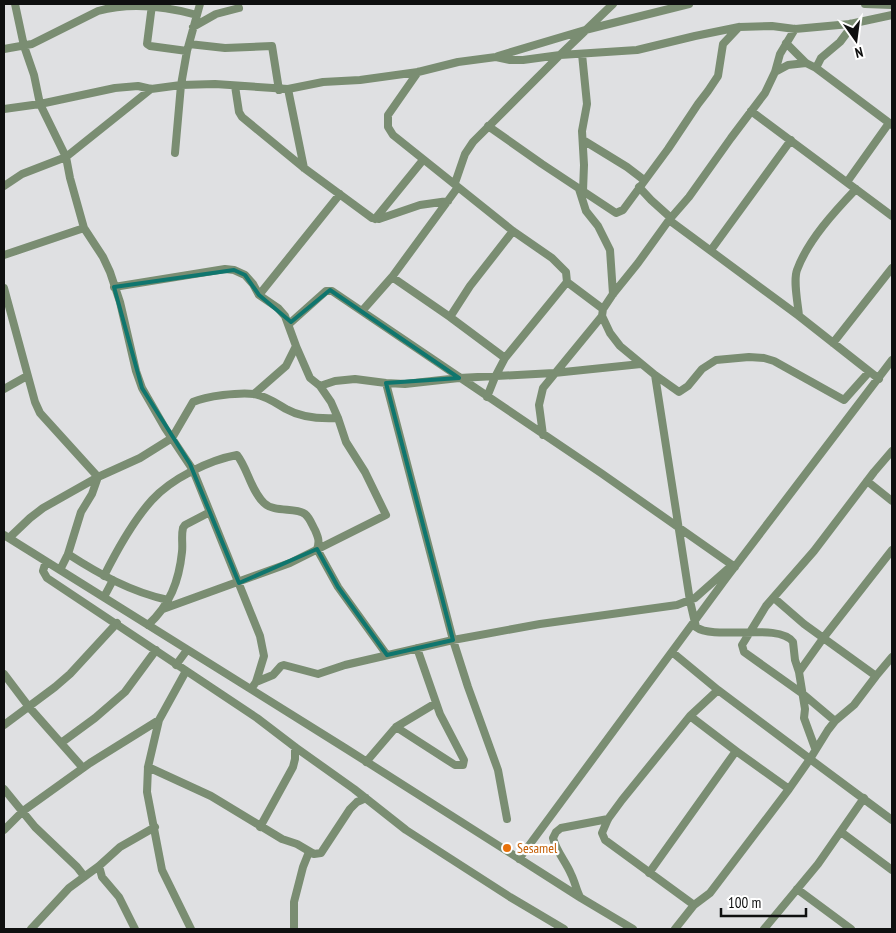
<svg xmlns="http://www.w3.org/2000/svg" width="896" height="933" font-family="'PT Sans Narrow',sans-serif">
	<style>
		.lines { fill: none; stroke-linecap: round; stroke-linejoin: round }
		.minor { stroke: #7a8d72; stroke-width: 8 }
		.marked { fill: none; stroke: #0f766e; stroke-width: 4; stroke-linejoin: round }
		.food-dot { fill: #e8710a; stroke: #fff; stroke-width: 2 }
		.labels { text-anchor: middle; stroke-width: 4.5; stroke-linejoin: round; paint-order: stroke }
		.food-label { font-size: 14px; fill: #c56008; stroke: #fff; text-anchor: start }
	</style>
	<rect width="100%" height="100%" fill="#dfe0e2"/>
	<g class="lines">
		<!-- minor -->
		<path class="minor" d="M15,4L24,46L34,75L40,104L66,157L70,178L84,228L103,257L110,272L120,302L136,371L142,388L165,428L193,470L260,636L264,656L256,682L251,689
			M865,4L892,5
			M152,5L147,44L150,46L187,51
			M193,27L216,14L239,8
			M786,43L806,63L816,68L892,125
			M189,44L225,48L272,46L279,90
			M4,49L32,44L98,11C131,2 164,6 197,15
			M582,54L587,104L582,131L584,165L583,191
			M498,56L585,30L689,4
			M816,68L821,58L840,42L852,26L850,24
			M418,72L388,115V127L393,135L513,231L552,258L566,272L567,282L603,309
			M775,72L788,65L806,63
			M235,86L239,112L242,117L304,168L372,218L379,219L420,205L448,201
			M288,89L304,168
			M4,109L40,104L115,88L138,86L151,89L181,85L215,84L288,89L323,82L360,80L418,72L458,62L496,57L510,60H523L560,55L613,4
			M751,111L892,216
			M488,126L542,164L616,213L623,210L668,149L698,104L708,91L718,76L723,44L739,27
			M583,140L627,167L644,180
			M175,153L181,85L187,51L200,4
			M847,182L889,123
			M455,183L465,154L473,142L560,55L637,50L695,36L739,27L772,26L795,29L850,24L892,15
			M4,186L22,174L66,157L151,89
			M639,187L651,200L671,218
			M579,189L586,211L598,226L610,250L613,294
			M375,219L423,160
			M669,220L799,316L879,379
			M711,250L791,140
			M4,255L84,228
			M392,277L450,317
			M114,287L225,269L234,270L245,275L253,284L259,295L278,308L285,316L296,346L286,366L254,394
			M4,288L35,402L40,413L98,477
			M259,295L340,194
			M362,311L392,277L458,187
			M602,316L610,333L620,346L655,375L690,601L696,627C714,641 779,622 793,642L795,660L799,672
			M799,316C798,304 793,281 797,270C808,240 835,211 856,189
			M289,324L326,291H332L601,473L735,567
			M833,343L892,268
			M505,358L450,317L470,286L513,231
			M655,375L679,392L688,386L702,369L716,360L749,357L764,358L774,361L844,400L869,372
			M386,383L453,640L468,687L498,770L507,819
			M320,386L335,381L355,379L386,383L405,384L459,378L554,373L641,364
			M4,389L27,376
			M487,397L495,377L505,358L567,282
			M543,435L539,405L543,388L602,316L603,309L613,294L638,263L669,220L689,197L731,138L765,93L775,72L780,54L795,29
			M867,481L892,501
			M4,535L345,748L581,898L633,929
			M9,538L30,518L43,508L98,477L140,458L172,438L193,402C206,396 240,392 254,394C266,396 276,403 286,409C302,418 320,419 338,418
			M68,554C99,574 131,592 168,600
			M46,561L43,571L47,578L257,718L295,747L354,789L406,830L510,897L564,929
			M60,570L68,554L81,512L92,494L98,477
			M104,576C117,550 133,521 152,500C171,479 209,460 237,455C248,469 250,489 264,503C274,513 296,507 305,514C310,518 312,525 315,530C318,537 320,541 317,549L338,587L387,655
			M104,597L113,580
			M774,598L804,624L876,676L892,657
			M163,609L290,563L386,515L365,472L346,442L338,418L331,402L320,386L310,378L296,346
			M148,625C170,605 179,581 182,552C183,544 181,536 183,528L185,525L210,512
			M672,652L718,690L810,759L828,730L835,721L854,705L876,676
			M176,665L187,650
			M186,671L159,720L148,767L147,792L162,870L191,929
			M4,674L29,707L83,768
			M256,682L273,675L281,666L284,665L318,674L345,665L453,640L540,624L677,605L695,598L730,567
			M718,690L690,716L622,800L608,819L602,833L605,840L694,905L710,893L789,789L810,759L892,820
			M690,716L736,751
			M835,721L803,694L744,652L742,645L766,606L814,551L874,472L892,451
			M4,725L55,687L70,674L117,623
			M396,727L455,765H463L464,760L440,714L417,648
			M61,743L95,718L125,692L156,650
			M815,748L804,718L805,709L799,672L824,637L892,550
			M366,762L396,727L436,703
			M148,767L211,796L282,839L297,844L314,854L321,853L350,809L357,802L366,798
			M4,789L35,827L77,867L84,876
			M260,827L293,767L295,759V747
			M4,830L23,811L90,763L159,720
			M841,832L892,870
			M519,859L727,577L892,360
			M99,866L102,877L119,897L135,929
			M649,873L736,751L789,789
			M797,889L851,929
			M580,897C576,889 575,882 571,874C566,862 556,851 553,838L556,832L561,828L608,819
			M31,929L69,888L99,866L120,847L155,827
			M294,929V902L303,867L309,852
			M675,929L694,905
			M764,929L818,864L864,798"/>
	</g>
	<!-- marked area -->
	<path class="marked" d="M234,270L245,275L259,295L291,322L330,290L459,378L386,383L453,640L387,655L338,587L317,549L239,583L190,464L142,388L114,287Z"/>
	<!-- markers -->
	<circle class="food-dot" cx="507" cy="848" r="5"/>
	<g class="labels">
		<!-- food labels -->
		<g class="food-label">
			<text x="517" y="853">Sesamel</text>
		</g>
	</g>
	<!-- border -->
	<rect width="896" height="933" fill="none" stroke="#0f1010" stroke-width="10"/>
	<!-- north arrow -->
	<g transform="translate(856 40) rotate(166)" stroke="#ffffff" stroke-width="4" paint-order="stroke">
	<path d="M0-4L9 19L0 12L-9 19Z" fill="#0f1010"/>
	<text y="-8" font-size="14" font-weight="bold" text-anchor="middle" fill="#0f1010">N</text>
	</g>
	<!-- scale -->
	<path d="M721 908v8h85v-8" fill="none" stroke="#0f1010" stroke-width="2.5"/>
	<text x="728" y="908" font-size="15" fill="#0f1010" stroke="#ffffff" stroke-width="4" paint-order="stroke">100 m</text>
</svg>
